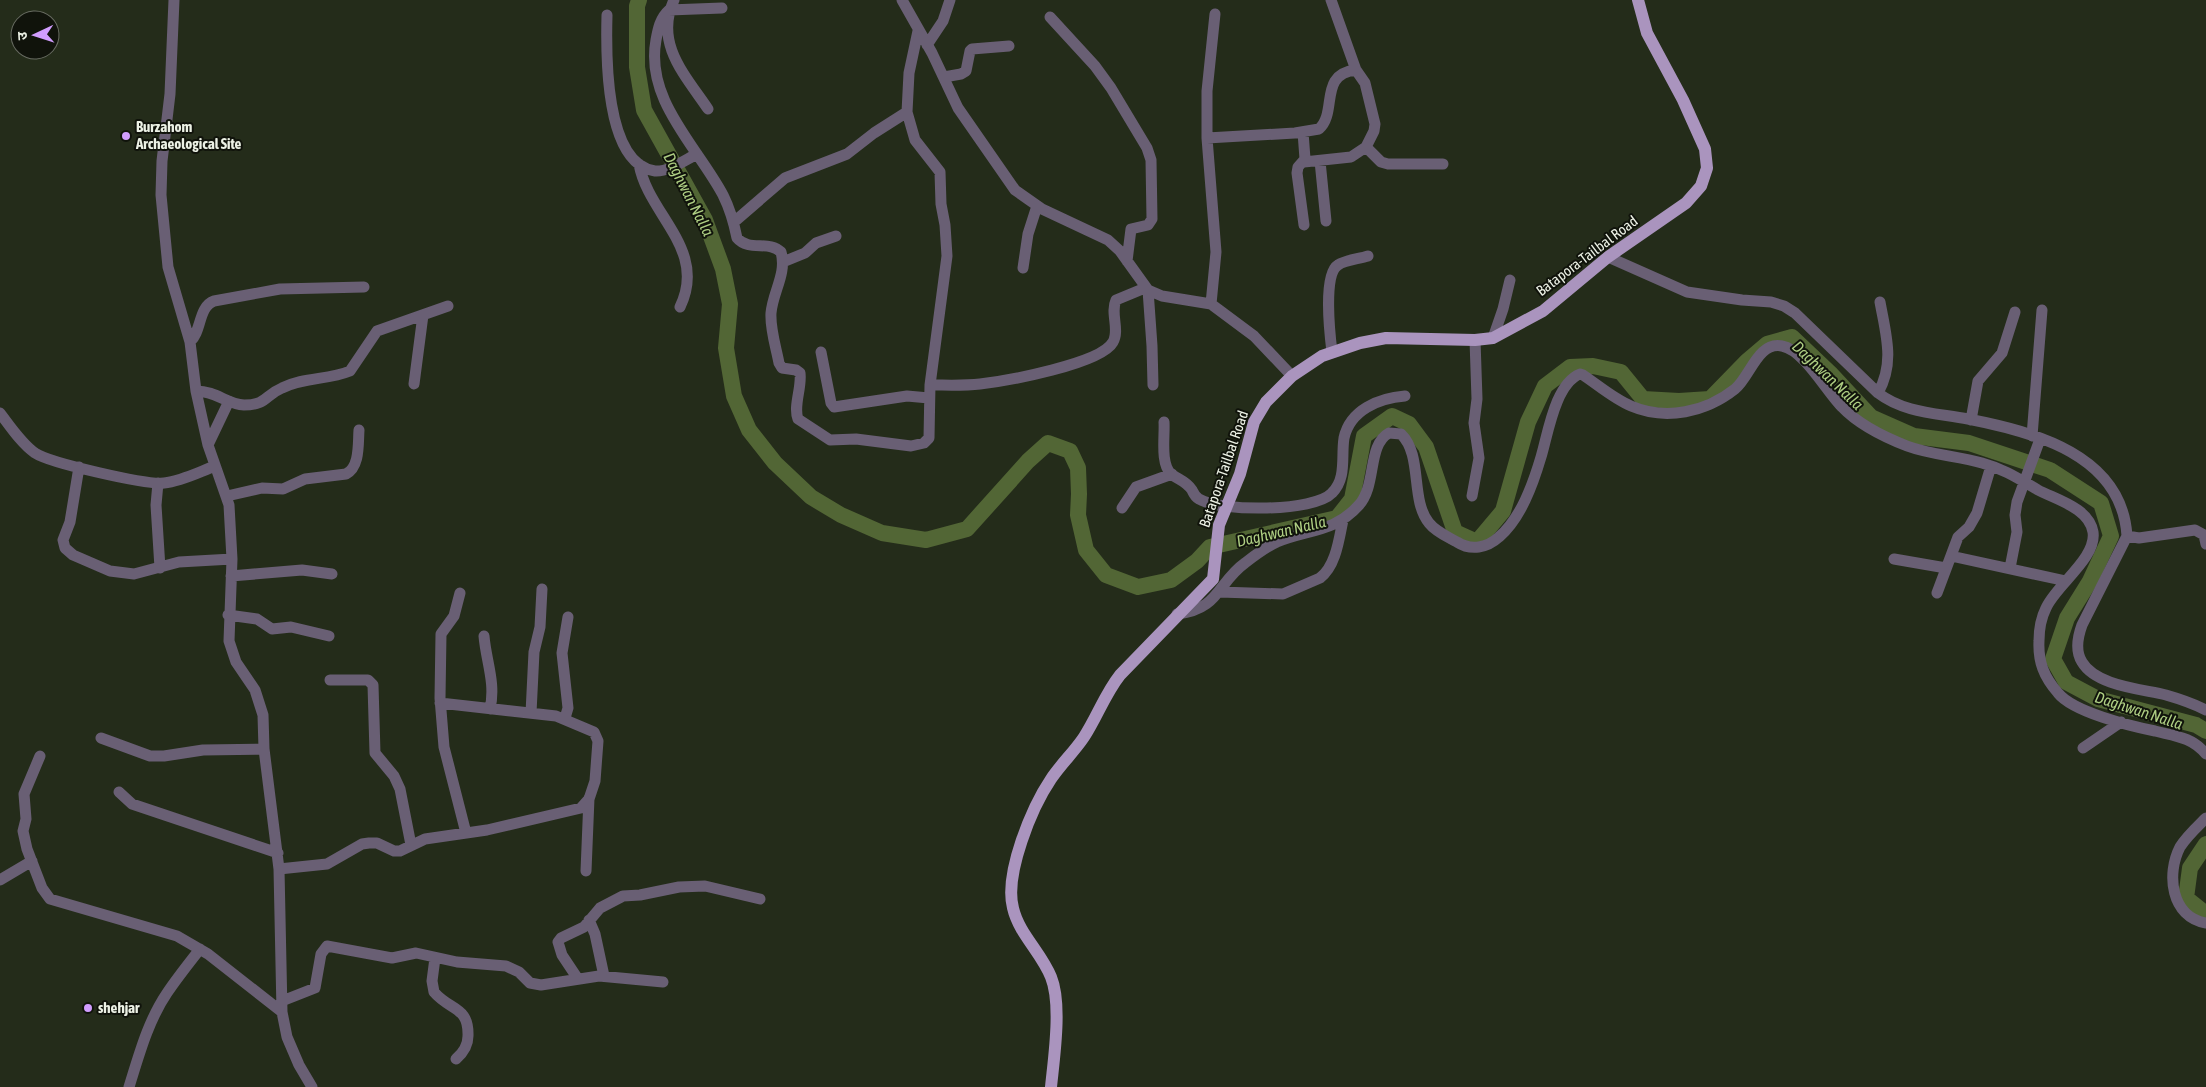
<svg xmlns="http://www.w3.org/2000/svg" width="2206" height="1087" font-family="'Asap Condensed','Noto Sans Devanagari',sans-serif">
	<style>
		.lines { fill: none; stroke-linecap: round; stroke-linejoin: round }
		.river { stroke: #526635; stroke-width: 16 }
		.minor { stroke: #695f74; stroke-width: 11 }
		.major { stroke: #aa94be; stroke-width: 12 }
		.poi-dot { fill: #d19dfe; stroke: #10130b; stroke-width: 2 }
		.labels { text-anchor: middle; stroke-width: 4; stroke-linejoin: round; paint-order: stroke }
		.poi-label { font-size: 15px; font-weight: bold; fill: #ecf1e5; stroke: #10130b; text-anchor: start }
		.street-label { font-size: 15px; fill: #ecf1e5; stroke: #10130b }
		.water-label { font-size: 16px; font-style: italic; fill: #aece83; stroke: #10130b }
	</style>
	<rect width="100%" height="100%" fill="#242c1a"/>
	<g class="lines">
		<!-- river -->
		<path class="river" d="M639,0L637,6V67L644,110L705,220L723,269L730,304L726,348L734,396L749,430L775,463L811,497L841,515L882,533L926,540L967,529L1028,461L1048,443L1070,451L1078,468L1079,494L1078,515L1086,550L1106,575L1138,587L1171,580L1197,561L1210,547L1337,518L1352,499L1364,436L1392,416L1409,424L1426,447L1455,532L1477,542L1503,511L1528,422L1545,386L1570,367L1593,366L1621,372L1643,399L1679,401L1710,399L1747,361L1767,344L1792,337L1830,373L1871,417L1914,436L1969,443L2050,470L2101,503L2111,536L2090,581L2067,618L2053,659L2066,682L2098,699L2196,725L2206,731
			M2206,844L2190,868L2186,898L2206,914"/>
		<!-- minor -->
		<path class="minor" d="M174,0L170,94L162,161L161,195L168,267L190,342L196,391L208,445L229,505L232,559L229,641L236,662L255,690L263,715L264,749L279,869L282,1012L287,1037L299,1065L312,1087
			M674,0C654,43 685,75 708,109
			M902,0L932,53L958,108L1015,190L1042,209L1108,240L1120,251L1148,290L1162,296L1211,304L1254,336L1292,376
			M722,8L669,10C660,18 658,29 656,40C645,100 697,146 723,195C730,209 734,223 737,238C749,252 769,240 781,252C787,274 773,291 771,313C770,329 776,347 779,363L782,368L796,370L800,373C802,388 793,406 798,419L830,440L856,439L911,446L924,443L929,438L930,385L947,256L945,225L941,204L940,172L915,140L907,112L909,73L918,31
			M607,15C606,52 604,164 655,171C668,172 685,160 697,154
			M1050,17L1095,66L1111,88L1147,148L1151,160L1152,219L1148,225L1131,229L1127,261
			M927,45L943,21L950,0
			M944,77L961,74L966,71L970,51L972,49L1009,46
			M1303,132L1305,159L1298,167L1297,173L1304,225
			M1207,138L1295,133L1319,129C1338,112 1318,74 1356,70
			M1366,147L1381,162L1388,164H1443
			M1320,161L1326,221
			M1304,162L1351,157L1366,147L1374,131L1375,124L1365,83L1356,70L1331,0
			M639,164C648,215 708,249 680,307
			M734,222L785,178L847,154L874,133L907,112
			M1608,257L1687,292L1742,300L1771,302L1784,306L1795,313L1878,393C1904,413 1937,413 1968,419C2035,432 2122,455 2127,536L2082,625C2078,636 2075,651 2082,662C2096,686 2142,689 2166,695C2180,699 2194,704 2206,710
			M783,262L805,253L816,243L836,236
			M1023,268L1028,234L1037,206
			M1148,290L1152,346L1153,385
			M1211,304L1216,252L1207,138V91L1215,14
			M1493,338L1503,309L1510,280
			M190,342C202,331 198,307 214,301L280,289L364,287
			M821,352L831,403L834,407L907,396L929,398
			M1332,352C1330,336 1323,274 1338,265C1345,260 1359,259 1368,256
			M414,384L423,315
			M930,385C946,385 963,386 980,384C1006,381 1101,364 1113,342C1120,330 1110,313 1116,300L1145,288
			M196,391C216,391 227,404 244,405C267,405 265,395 282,388C304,377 328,380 350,371L377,331L448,306
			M1878,393C1895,363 1886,335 1880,302
			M0,413C10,426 21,443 35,453C50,463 146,485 164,483C182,481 199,472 215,466
			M1971,420L1978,381L2002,353L2015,312
			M1164,422C1165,436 1160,463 1171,474C1179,480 1186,481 1192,490C1194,494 1195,497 1199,499C1221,512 1314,512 1332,493C1347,478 1341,457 1344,438C1350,410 1379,398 1405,396
			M2032,436L2042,310
			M208,445L229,401
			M79,467L70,522L63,540L65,548L73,555L110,571L134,574L179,562L232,559
			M158,483L156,505L160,568
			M227,496L262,488L283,489L305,479L346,474C360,467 358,444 359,430
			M1472,496L1479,458L1474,423L1477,399L1475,340
			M1122,508L1136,487L1172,474
			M2127,536L2139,538L2195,530L2204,535L2206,544
			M1951,556L2066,581
			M1894,559L1946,568
			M2010,568L2017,532L2015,515L2017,502L2040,439
			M231,576L302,570L332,574
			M1220,592L1283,594L1320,578C1336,566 1339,539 1343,520
			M460,593L454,616L441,634L440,698L444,747L466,833
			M1937,593L1958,537L1969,527L1977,513L1991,466
			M1177,614C1219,610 1218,582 1245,563C1254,556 1266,547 1277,542C1308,529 1334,533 1359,505C1377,485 1367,445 1389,433L1401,434C1423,455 1410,500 1429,523C1436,532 1448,537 1457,542C1471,551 1487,548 1499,537C1521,518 1533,484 1541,457C1548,434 1555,384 1580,374L1583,375C1598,385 1614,399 1631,406C1666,421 1706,412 1735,389C1750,377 1758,341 1782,346C1804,350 1826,391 1842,407C1859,425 1884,437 1907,446C1931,455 1958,456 1982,463C2004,469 2019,479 2038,490C2057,500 2089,508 2093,532C2097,558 2056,585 2046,608C2041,618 2039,630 2039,641C2038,662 2044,677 2058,693C2073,712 2130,726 2155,731C2175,736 2192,737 2206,754
			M228,615L257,619L272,629L291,627L329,636
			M484,636C486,661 496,683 490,709
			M330,680H368L373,685L375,753L394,776L400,789L411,845
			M531,713L534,652L540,627L542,589
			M565,718L568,708L562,653L568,617
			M101,738L150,756H164L203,750L264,749
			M2083,748L2121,722
			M40,756L24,794L26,819L23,831L27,849L42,888L50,899L177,936L208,954L282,1012
			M119,792L132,804L278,853
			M2206,818C2197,827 2187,836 2180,847C2166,874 2171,917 2206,923
			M279,869L327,864L362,844L369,843H377L394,851H400L425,839L487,830L581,808L589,799L595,781L598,741L594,732L556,716L440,703
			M586,871L589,798
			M0,880L32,861
			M589,920L595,934L604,976
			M435,958L432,981L434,992C450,1011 469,1006 468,1036C468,1046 463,1053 456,1059
			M578,979L562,955L558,942L561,938L584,927L600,908L623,896L640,895L679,887L705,886L760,899
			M282,1001L315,988L321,954L327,946L392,958L416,953L457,962L506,966L519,972L530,983L541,985L599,976L663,982
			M129,1087C139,1055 148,1021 167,993C177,978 189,963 200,949"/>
		<!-- major -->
		<path class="major" d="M1051,1087C1054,1057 1062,1004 1051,977C1041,952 1019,934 1013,908C1004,874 1032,807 1051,779C1061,764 1074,752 1084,737C1097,717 1105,694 1120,675L1213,579L1219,525L1240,474L1254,422L1266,402L1292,376L1322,356L1360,343L1386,338L1475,340L1493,338L1543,311L1608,257L1686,203L1701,186L1707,168L1705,149L1683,100L1647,33L1638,0"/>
	</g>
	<!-- markers -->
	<g class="poi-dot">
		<circle cx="126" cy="136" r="5"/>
		<circle cx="88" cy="1008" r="5"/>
	</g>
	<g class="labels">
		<!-- poi labels -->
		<g class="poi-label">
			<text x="136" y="132">Burzahom<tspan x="136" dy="17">Archaeological Site</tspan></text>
			<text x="98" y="1013">shehjar</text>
		</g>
		<!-- street labels -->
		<g class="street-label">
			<text transform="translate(1587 256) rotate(-37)" y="5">Batapora-Tailbal Road</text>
			<text transform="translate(1224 469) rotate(-71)" y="5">Batapora-Tailbal Road</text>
		</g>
		<!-- water labels -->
		<g class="water-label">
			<text transform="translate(689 194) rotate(63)" y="6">Daghwan Nalla</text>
			<text transform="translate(1828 375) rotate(44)" y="6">Daghwan Nalla</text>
			<text transform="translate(1281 531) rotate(-13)" y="6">Daghwan Nalla</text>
			<text transform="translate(2139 710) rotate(18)" y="6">Daghwan Nalla</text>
		</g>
	</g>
	<!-- north arrow -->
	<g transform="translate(35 35) rotate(266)"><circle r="24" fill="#10130b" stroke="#686c62"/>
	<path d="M0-4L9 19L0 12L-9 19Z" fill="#d19dfe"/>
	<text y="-8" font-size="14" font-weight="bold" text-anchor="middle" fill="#ecf1e5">उ</text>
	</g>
</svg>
